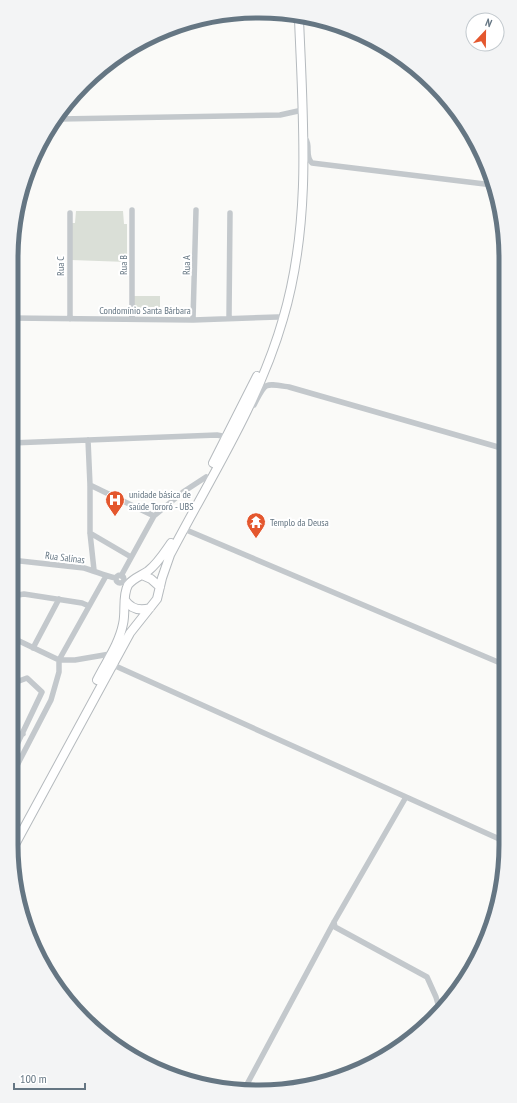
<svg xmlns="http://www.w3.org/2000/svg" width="517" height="1103" font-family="'PT Sans Narrow',sans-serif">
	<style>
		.green { fill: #dadfd7 }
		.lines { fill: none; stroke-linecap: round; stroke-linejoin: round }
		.primary-casing { stroke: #b5babe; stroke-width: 10 }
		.street { stroke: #c3c8cc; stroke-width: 5.5 }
		.primary { stroke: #fff; stroke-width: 8 }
		.labels { text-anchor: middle; stroke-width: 4; stroke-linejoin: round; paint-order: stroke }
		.street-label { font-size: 10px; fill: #657683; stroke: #fff }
		.poi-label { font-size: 10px; fill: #657683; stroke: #fff; text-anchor: start }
		.rim { fill: none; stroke: #657683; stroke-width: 5 }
	</style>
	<rect width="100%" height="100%" fill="#fafaf8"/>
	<!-- green -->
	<path class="green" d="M76,211H123L124,224H127V262L71,260V223H75Z
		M133,296H160V315L133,314Z"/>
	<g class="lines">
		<!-- primary casing -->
		<g class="primary-casing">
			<path id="primary" d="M213,463L257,376
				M142,575L151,579L160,587
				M125,600C131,609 140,611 150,608
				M97,680C106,662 119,644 123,624C126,612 122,596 128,585C133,578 141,576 148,571C158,563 164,553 171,543
				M12,850L130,633L157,599L162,578L170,555C210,478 259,403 283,319C312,221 303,120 299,19"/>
		</g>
		<!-- street -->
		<path class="street" d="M60,119L280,115L298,111
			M304,137C312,145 304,156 312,163L493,185
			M132,210V319
			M11,318L193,320L278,317
			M229,318L230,213
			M70,319V213
			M193,320L196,210
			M254,405C266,382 263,383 289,387L505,449
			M88,440L90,485V533L94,570
			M11,443L217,435L227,437
			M90,485L154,516
			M184,529L505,665
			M90,533L131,557
			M11,560L84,568C95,571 105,576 116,578
			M116 579a4 4 0 1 1 8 0a4 4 0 1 1-8 0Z
			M121,576L154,516L183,492L206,477
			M89,606L82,603L24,594L18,595L14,601L13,635L17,640L59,660H75L110,654
			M33,648L59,599
			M111,664L506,842
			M11,739L23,734
			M11,757L42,692L27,678L11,684
			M11,777L51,700L59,672V660L106,576
			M334,922L335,927L427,977L436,997L440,1011
			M245,1088L334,922L406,797"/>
		<!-- primary -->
		<use href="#primary" class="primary"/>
	</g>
	<!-- icons -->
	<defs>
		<g id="hospital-pin" transform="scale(1)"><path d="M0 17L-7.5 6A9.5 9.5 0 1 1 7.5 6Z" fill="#e4572e" stroke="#fff"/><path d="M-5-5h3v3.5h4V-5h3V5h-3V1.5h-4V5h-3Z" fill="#fff"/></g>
		<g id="temple-pin" transform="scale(1)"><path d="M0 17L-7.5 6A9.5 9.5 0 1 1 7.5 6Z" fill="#e4572e" stroke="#fff"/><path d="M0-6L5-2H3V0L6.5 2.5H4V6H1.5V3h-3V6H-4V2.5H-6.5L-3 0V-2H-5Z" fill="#fff"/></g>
	</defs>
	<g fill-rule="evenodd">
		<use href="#hospital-pin" x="115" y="500"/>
		<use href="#temple-pin" x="256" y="522"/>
	</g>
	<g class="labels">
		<!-- street labels -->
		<g class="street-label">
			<text transform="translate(123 265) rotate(-90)" y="4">Rua B</text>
			<text transform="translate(186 265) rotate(-89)" y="4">Rua A</text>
			<text transform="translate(60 266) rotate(-90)" y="4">Rua C</text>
			<text x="145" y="314">Condomínio Santa Bárbara</text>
			<text transform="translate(65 557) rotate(7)" y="4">Rua Salinas</text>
		</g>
		<!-- poi labels -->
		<g class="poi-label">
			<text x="129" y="498">unidade básica de<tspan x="129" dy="12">saúde Tororó - UBS</tspan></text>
			<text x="270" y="526">Templo da Deusa</text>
		</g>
	</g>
	<!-- crop -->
	<path d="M0 0H517V1103H0ZM258 18H259A240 240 0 0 1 499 258V845A240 240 0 0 1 259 1085H258A240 240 0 0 1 18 845V258A240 240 0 0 1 258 18Z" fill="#f3f4f5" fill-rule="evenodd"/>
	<path class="rim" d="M258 18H259A240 240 0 0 1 499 258V845A240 240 0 0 1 259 1085H258A240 240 0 0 1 18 845V258A240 240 0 0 1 258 18Z"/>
	<!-- north arrow -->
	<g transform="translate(485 32) rotate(22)"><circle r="19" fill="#ffffff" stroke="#c1c8cd"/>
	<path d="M0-3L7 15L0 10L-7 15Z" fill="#e4572e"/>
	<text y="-6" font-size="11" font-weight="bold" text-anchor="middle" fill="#657683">N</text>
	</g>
	<!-- scale -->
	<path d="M14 1083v6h71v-6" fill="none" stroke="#657683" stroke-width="2"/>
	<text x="20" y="1083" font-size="12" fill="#657683" stroke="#ffffff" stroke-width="3" paint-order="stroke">100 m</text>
</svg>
